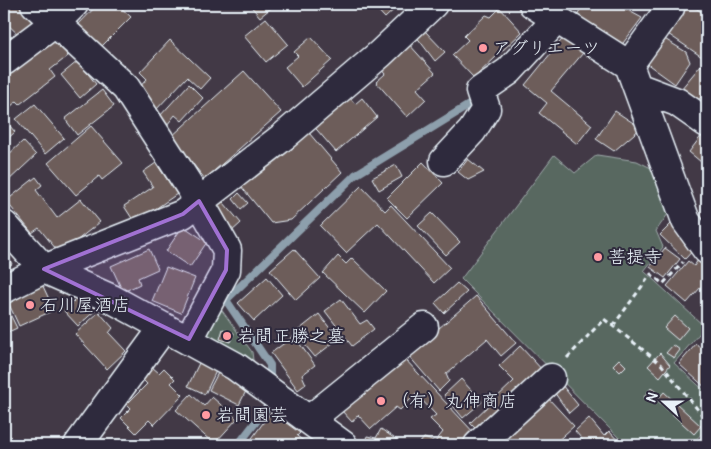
<svg xmlns="http://www.w3.org/2000/svg" width="711" height="449" font-family="Pangolin,'Klee One',sans-serif">
	<style>
		.green { fill: #586860; stroke: #a0acac }
		.lines { fill: none; stroke-linecap: round; stroke-linejoin: round }
		.stream { stroke: #8d9fac; stroke-width: 8 }
		.building { fill: #6d5d5a; stroke: #e8f1f8 }
		.minor-casing { stroke: #e8f1f8; stroke-width: 31 }
		.path { stroke: #e8f1f8; stroke-width: 3; stroke-dasharray: 5 4; stroke-linecap: butt }
		.minor { stroke: #2f2a3d; stroke-width: 28 }
		.marked { fill: #a171d3; fill-opacity: 0.2; stroke: #a171d3; stroke-width: 4; stroke-linejoin: round }
		.poi-dot { fill: #ff9aa2; stroke: #2f2a3d; stroke-width: 2 }
		.labels { text-anchor: middle; stroke-width: 4; stroke-linejoin: round; paint-order: stroke }
		.poi-label { font-size: 18px; fill: #e8f1f8; stroke: #2f2a3d; text-anchor: start }
	</style>
	<rect width="100%" height="100%" fill="#423946"/>
	<filter id="ink" filterUnits="userSpaceOnUse"><feTurbulence type="fractalNoise" baseFrequency=".02" numOctaves="2"/><feDisplacementMap in="SourceGraphic" scale="10" xChannelSelector="R" yChannelSelector="G"/><feConvolveMatrix kernelMatrix="1 2 1 2 8 2 1 2 1" color-interpolation-filters="sRGB"/></filter>
	<g filter="url(#ink)">
		<!-- green -->
		<path class="green" d="M554,155L575,173L597,155L637,161L661,173L677,209L668,214L656,231L663,247L644,271L705,327L674,363L707,393V428L691,445H626L461,279Z
			M218,305L252,352L254,368L208,339L205,333Z"/>
		<g class="lines">
			<!-- stream -->
			<path class="stream" d="M270,384V365L226,300L355,175L469,105
				M238,445L269,405L270,398"/>
		</g>
		<!-- building -->
		<path class="building" d="M9,4H20L40,22L24,40L4,21V10Z
			M98,4H117L131,17L100,48L77,26Z
			M249,4H276L260,17Z
			M372,4H400L385,18Z
			M582,4H621L620,6L642,18L617,51L575,22Z
			M690,4L707,16V49L702,57L668,34Z
			M500,8L522,32L474,78L452,55L468,40L464,36L486,15L491,17Z
			M266,18L288,44L266,62L244,36Z
			M424,30L445,52L435,61L416,36Z
			M52,35L68,56L50,70L55,77L20,104L17,101L10,107L4,99V73Z
			M311,37L332,60L302,87L285,67L298,56L294,52Z
			M564,37L583,53L551,91L592,125L577,144L539,113L547,103L525,85Z
			M663,38L686,52L690,62L675,84L646,63Z
			M170,40L210,78L200,89L187,77L154,112L134,93L147,79L140,72Z
			M408,43L435,73L417,89L426,99L407,117L376,82L385,74L380,68Z
			M78,61L96,84L80,98L61,75Z
			M701,65L707,71V89L697,102L681,89Z
			M244,71L281,112L205,179L171,137Z
			M189,84L203,98L182,121L175,115L167,125L159,117Z
			M102,90L114,106L77,135L65,119Z
			M346,93L355,104L362,98L377,117L336,152L311,123Z
			M35,104L64,138L45,154L16,119Z
			M615,111L641,128L614,151L596,139Z
			M4,119L15,132L4,142Z
			M91,126L123,163L102,180L99,176L76,195L48,163Z
			M304,127L342,172L291,220L271,223L240,185Z
			M702,135L707,139V167L689,152Z
			M23,141L36,155L6,183L4,181V159Z
			M468,159L484,172L468,180L458,172Z
			M423,162L443,183L407,218L387,198Z
			M156,163L177,194L135,223L124,206L153,187L143,172Z
			M396,165L402,177L379,190L372,178Z
			M36,177L42,185L36,190L57,218L81,199L100,222L60,254L39,228L32,233L6,201Z
			M361,186L385,211L391,205L450,268L434,283L378,223L346,253L320,226Z
			M239,193L248,203L241,209L233,199Z
			M218,196L241,223L231,232L208,204Z
			M432,213L460,242L446,255L418,226Z
			M671,224L696,247L685,259L660,235Z
			M183,226L207,242L190,267L166,251Z
			M665,248L680,259L665,278L650,267Z
			M4,249L12,264L4,269Z
			M149,249L158,269L138,278L140,284L123,292L111,266Z
			M294,249L320,278L296,300L270,270Z
			M338,256L346,264L352,258L386,291L365,313L323,273Z
			M698,260L707,268V280L687,303L667,286L688,261L694,266Z
			M166,267L195,278L181,313L152,301Z
			M267,277L282,295L254,321L238,303Z
			M457,283L467,292L444,313L435,303Z
			M42,284L54,310L19,326L7,300Z
			M476,296L516,343L501,356L487,339L446,374L449,381L439,391L408,355Z
			M77,298L98,308L78,326L64,311Z
			M341,299L360,324L367,320L374,329L352,346L325,311Z
			M4,302L17,328L4,334Z
			M99,312L113,328L109,333L126,351L107,369L75,334Z
			M319,314L338,339L315,357L295,333Z
			M675,316L688,328L678,340L664,328Z
			M223,329L234,333L230,342L220,339Z
			M294,336L315,365L302,375L306,384L298,390L271,353Z
			M696,344L707,353V389L679,364Z
			M673,345L680,350L674,358L666,353Z
			M520,346L545,373L480,433L470,423L514,381L499,366Z
			M660,353L670,365L660,377L648,366Z
			M404,358L477,436L469,445H418L424,438L435,442L443,432L430,419L436,415L416,394L400,410L396,407L371,429L358,415L352,422L341,410Z
			M619,359L626,366L620,372L613,365Z
			M200,361L217,369L205,394L188,386Z
			M152,367L159,373L164,368L175,379L171,383L183,395L154,425L149,420L136,433L121,418L131,408L127,404L147,384L141,378Z
			M219,371L249,385L239,405L209,390Z
			M461,379L482,402L463,418L444,395Z
			M562,385L578,405L569,413L554,392Z
			M651,388L656,392L649,401L644,397Z
			M664,392L701,426L694,434L657,400Z
			M191,394L204,406L212,397L237,419L214,444L176,410Z
			M548,398L574,426L553,445H512L505,437Z
			M271,412L300,433L297,436L309,445H247Z
			M589,418L604,436L609,431L622,445H587L575,431Z
			M381,429L404,445L364,444L367,436L376,438Z"/>
		<g class="lines">
			<!-- minor casing -->
			<g class="minor-casing">
				<path id="minor" d="M35,4L126,88L199,201L227,250L226,270L189,339
					M533,4L629,65L686,221L707,250
					M4,61L56,22L74,4
					M629,65L670,8
					M637,87L677,102L707,123
					M444,161L472,131L486,109L480,91L509,71L557,19
					M4,225L44,269L112,299L235,366L343,445
					M4,289L44,269L183,214L284,136L380,54L433,4
					M309,420L424,327
					M78,445L164,327
					M478,445L551,378"/>
			</g>
			<!-- path -->
			<path class="path" d="M613,326L651,274L663,284L683,262
				M567,358L604,319L661,364L707,421"/>
			<!-- minor -->
			<use href="#minor" class="minor"/>
		</g>
	</g>
	<!-- marked area -->
	<path class="marked" d="M199,201L227,250L226,270L189,339L44,269L183,214Z"/>
	<!-- markers -->
	<g class="poi-dot">
		<circle cx="483" cy="48" r="5"/>
		<circle cx="598" cy="257" r="5"/>
		<circle cx="30" cy="305" r="5"/>
		<circle cx="227" cy="336" r="5"/>
		<circle cx="381" cy="401" r="5"/>
		<circle cx="206" cy="415" r="5"/>
	</g>
	<g class="labels">
		<!-- poi labels -->
		<g class="poi-label">
			<text x="493" y="54">アグリエーツ</text>
			<text x="608" y="263">菩提寺</text>
			<text x="40" y="311">石川屋酒店</text>
			<text x="237" y="342">岩間正勝之墓</text>
			<text x="391" y="407">（有）丸伸商店</text>
			<text x="216" y="421">岩間園芸</text>
		</g>
	</g>
	<!-- margin -->
	<rect width="711" height="449" fill="none" stroke="#2f2a3d" stroke-width="20"/>
	<rect x="10" y="10" width="691" height="429" fill="none" stroke="#e8f1f8" stroke-width="2" filter="url(#ink)"/>
	<!-- north arrow -->
	<g transform="translate(664 402) rotate(291)" stroke="#2f2a3d" stroke-width="4" paint-order="stroke">
	<path d="M0-4L9 19L0 12L-9 19Z" fill="#e8f1f8"/>
	<text y="-8" font-size="14" font-weight="bold" text-anchor="middle" fill="#e8f1f8">N</text>
	</g>
</svg>
